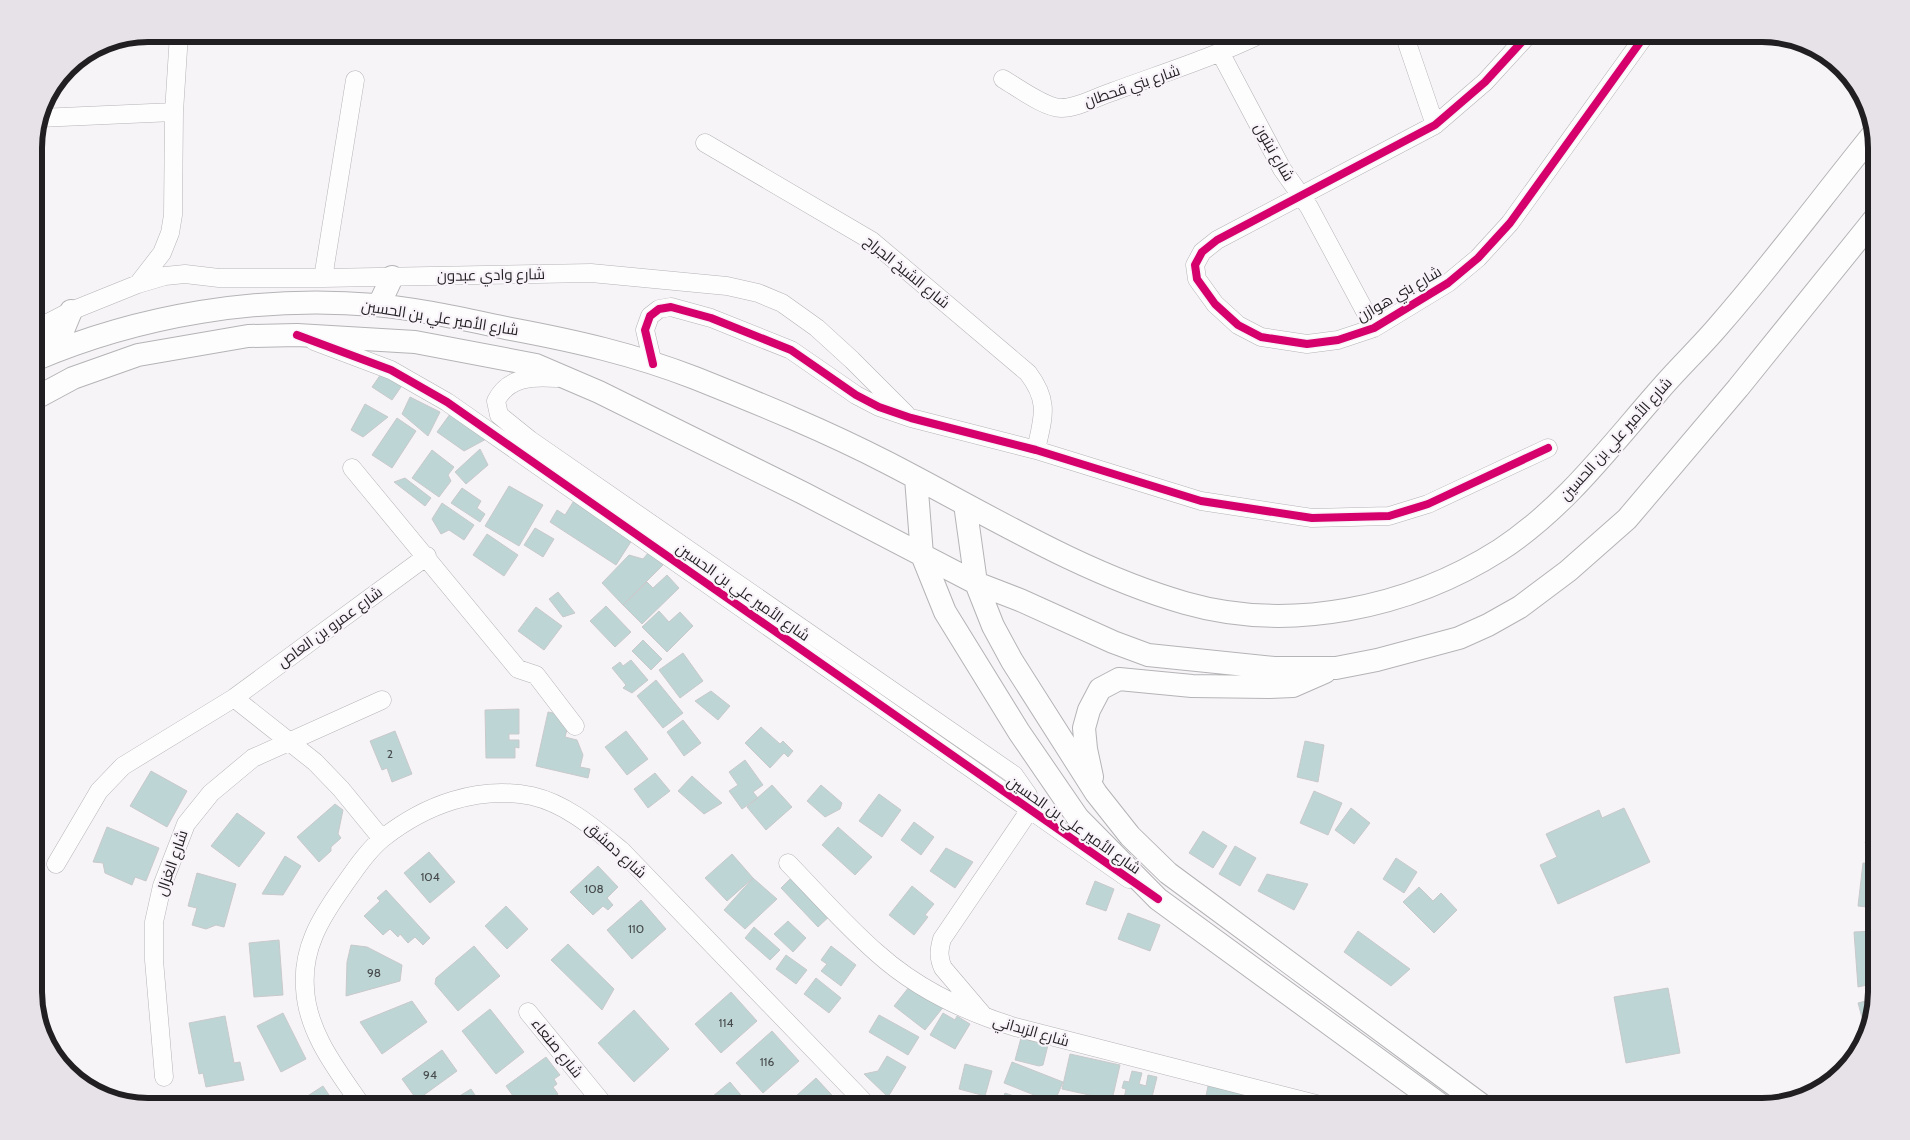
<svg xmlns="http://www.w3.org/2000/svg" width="1910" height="1140" font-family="Cabin,Cairo,sans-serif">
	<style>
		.building { fill: #bdd5d5; stroke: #c9c9cb }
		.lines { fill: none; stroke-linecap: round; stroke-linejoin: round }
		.minor-casing { stroke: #b4b3b5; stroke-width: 19 }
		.major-casing { stroke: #b4b3b5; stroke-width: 24 }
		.minor { stroke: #fefdfe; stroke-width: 18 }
		.major { stroke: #fefdfe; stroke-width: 22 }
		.cycleway-casing { stroke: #f8f3f9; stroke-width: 11 }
		.cycleway { stroke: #d6006c; stroke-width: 8 }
		.labels { text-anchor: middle; stroke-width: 4.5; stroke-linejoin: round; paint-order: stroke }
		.number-label { font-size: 12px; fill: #484c4e }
		.street-label { font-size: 15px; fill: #211f21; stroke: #f8f3f9 }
		.rim { fill: none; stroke: #211f21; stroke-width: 6 }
	</style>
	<rect width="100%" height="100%" fill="#f7f4f8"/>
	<!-- building -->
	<path class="building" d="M383,371L403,384L392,400L372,387Z
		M410,397L440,412L428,436L402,414Z
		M365,404L388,417L363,437L351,430Z
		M453,410L490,437L464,451L437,432Z
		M397,418L416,431L392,468L372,455Z
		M480,449L488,465L466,484L455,472Z
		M432,450L454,467L448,475L451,481L439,497L412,478Z
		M405,478L431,498L425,506L394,482Z
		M509,486L543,505L519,546L485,526Z
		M462,488L481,501L477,508L485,514L480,522L451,503Z
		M575,499L634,537L616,565L550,522L557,510L565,515Z
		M442,503L474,525L464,540L449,530L441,534L432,519Z
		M535,528L554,539L543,557L524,545Z
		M487,534L518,555L504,576L473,555Z
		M649,552L663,565L623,605L602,583L629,555L643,559Z
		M667,575L679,588L642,624L623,605L647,582L653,588Z
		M558,592L575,613L563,617L549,599Z
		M606,606L631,632L615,647L590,621Z
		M536,607L562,626L544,650L518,631Z
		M659,611L669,622L680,612L693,626L667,652L642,627Z
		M643,640L662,659L651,670L632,651Z
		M683,653L703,681L680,698L659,670Z
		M631,660L648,680L632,693L623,688L626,685L612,668L620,662L623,666Z
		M656,680L683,713L663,728L637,696Z
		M711,691L730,706L718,720L695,701Z
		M519,709V734H509V740H519V748L515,747V758H486L485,710Z
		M548,712L563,715L561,725L568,726L565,737L577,740L583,755L580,767L590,769L588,778L536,766Z
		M683,720L701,743L684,756L667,732Z
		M761,727L780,744L783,741L793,751L788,757L784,753L770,768L745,743Z
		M395,731L412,774L392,782L387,768L382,770L370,741Z
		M626,731L648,759L627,775L605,747Z
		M1305,741L1324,745L1318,782L1297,777Z
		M745,760L763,785L753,792L758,798L742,809L729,791L738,785L729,772Z
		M151,771L187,791L167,827L130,806Z
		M655,773L670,791L648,808L634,789Z
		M692,776L722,803L704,814L678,791Z
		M772,785L792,807L766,830L747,807Z
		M821,785L842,803L840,809L825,817L807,801Z
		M1314,791L1342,803L1328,835L1300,823Z
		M879,794L901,810L882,837L859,821Z
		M335,804L343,810L338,834L341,838L331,847V851L319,862L297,837Z
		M1351,808L1370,823L1354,844L1335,830Z
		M1624,808L1650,862L1558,904L1540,865L1557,857L1546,834L1599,810L1602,818Z
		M1876,811V846L1865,843Z
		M237,813L265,833L239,867L211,846Z
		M914,822L934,837L921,855L901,840Z
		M107,827L159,848L146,881L135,877L132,885L105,873L103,863L93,862Z
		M838,827L872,857L855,875L822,845Z
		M1203,831L1227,846L1213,868L1189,853Z
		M1235,846L1256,858L1240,886L1219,874Z
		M946,848L973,862L955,888L930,871Z
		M429,852L455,882L430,903L404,873Z
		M732,854L753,878L727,901L705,878Z
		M285,856L301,866L283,895L262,894Z
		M1396,858L1417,872L1404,893L1383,879Z
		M1863,863L1876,864V908L1858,906Z
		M598,866L618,887L607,898L613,905L608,910L603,906L593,915L570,892Z
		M197,873L236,884L224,927L216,925L206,929L192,925L197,908L188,906Z
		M796,873L834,912L818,927L781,888Z
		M1267,874L1308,884L1294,910L1258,891Z
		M753,878L777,899L745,929L724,910Z
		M1095,881L1114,889L1106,911L1086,904Z
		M912,886L934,904L925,915L928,917L914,935L889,915Z
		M1419,887L1433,901L1441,893L1457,910L1434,933L1403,902Z
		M386,890L430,938L423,945L415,937L408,943L400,934L398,937L390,929L383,935L364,916L380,901L377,898Z
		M641,900L666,929L632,959L607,930Z
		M506,906L528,929L507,949L485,926Z
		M1128,913L1160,925L1150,951L1118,939Z
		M788,921L806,938L793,952L774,934Z
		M754,927L780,950L770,960L745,938Z
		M1358,931L1410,969L1391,986L1344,952Z
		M1876,931V983L1858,987L1854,932Z
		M279,940L283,995L254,997L249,943Z
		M568,944L614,989L602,1010L551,960Z
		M351,945L367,947L402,965L400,981L346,996L347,962Z
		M474,946L500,976L458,1011L435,984L436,978Z
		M831,946L856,965L841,986L821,971L827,964L821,960Z
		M786,955L807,970L796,984L776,969Z
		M816,978L841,998L829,1013L804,994Z
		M909,987L922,996L926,990L945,1005L925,1030L894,1006Z
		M1668,988L1680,1053L1626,1063L1614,997Z
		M731,992L757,1021L721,1053L695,1024Z
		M1874,999L1866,1032L1858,1003Z
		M412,1001L427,1022L382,1054L360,1022Z
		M490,1009L524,1052L496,1074L462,1031Z
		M634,1010L669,1049L634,1082L598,1043Z
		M283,1013L306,1059L281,1072L257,1026Z
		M943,1013L955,1020L957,1016L970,1024L955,1049L930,1035Z
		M879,1015L919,1037L908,1055L869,1032Z
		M225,1016L234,1063L240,1062L244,1080L206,1087L203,1073L199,1074L189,1023Z
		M772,1031L799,1061L763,1093L736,1063Z
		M1021,1038L1048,1045L1043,1065L1039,1066L1015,1060Z
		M442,1050L457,1071L417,1100L402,1079Z
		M1070,1054L1120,1065L1112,1100L1062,1089Z
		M887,1056L906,1067L888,1097L864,1074L878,1071Z
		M546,1057L560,1075L554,1079L557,1084L553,1087L558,1094L548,1102L551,1106H520L506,1086Z
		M1012,1062L1063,1082L1054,1103L1004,1083Z
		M965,1064L992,1071L985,1096L959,1089Z
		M1132,1071L1142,1073L1139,1084L1146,1086L1148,1075L1157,1077L1150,1105L1124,1098L1126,1089L1122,1088L1124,1081L1129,1082Z
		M816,1078L842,1106H785Z
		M730,1082L750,1106H701Z
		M323,1086L333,1101L324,1106H292Z
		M1208,1086L1247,1093L1244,1106H1199L1200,1102L1205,1101Z
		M471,1089L482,1106H443Z
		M1005,1093L1044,1106H1000Z
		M1260,1102L1276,1106H1258Z"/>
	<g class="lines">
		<!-- minor casing -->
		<g class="minor-casing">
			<path id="minor" d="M1404,34L1435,125
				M1529,34L1485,82L1435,125L1217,240L1202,252L1195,265L1197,279L1215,304L1238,325L1261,337L1307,344L1338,340L1374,328L1448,283L1478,258L1510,223L1646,34
				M1221,54L1282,169L1309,207L1374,328
				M1003,79C1017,87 1045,108 1061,108C1078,108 1096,97 1112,92C1163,73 1212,58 1261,34
				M39,118L174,112
				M705,143L872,241L1028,373C1050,402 1043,417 1036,450
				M323,278L355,80
				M138,284L162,253L170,233L173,215L174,112L179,34
				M34,330L71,311L138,284L165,276L185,274L219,278H323L591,273L727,286L758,293L782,303L817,328L852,360L906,414
				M314,341L391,370L447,402L1129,879
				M653,364L645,330L650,316L659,309L671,307L711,318L791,350L856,395L879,407L911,418L1036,450L1201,501L1312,518L1389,516L1428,504L1548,448
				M557,378C532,376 508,377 496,401L499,415L530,440L1014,775L1028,795L1029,811
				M352,468L518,669L536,675L575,726
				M234,698L315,762L341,789L382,839
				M788,863C817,893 845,925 877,953C916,988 966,1012 1015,1027L1324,1106
				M56,864L99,791L123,766L234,698L427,556
				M528,1012L605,1106
				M983,1015L943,968C938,957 939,950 942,939L1029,811
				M164,1077L154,960V922L162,886L186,824L211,793L253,758L382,700
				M362,1106C338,1071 307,1033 305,988C302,949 320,919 342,888C354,871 367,851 383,838C425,805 478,785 532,796C567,804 595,829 622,851L868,1106"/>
		</g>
		<!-- major casing -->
		<g class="major-casing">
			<path id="major" d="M379,305L392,277
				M40,355L64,328L71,311
				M34,360C140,315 260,295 375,305C420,309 467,320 511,329C575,341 633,354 695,378C760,404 826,431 888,463C985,513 1081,573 1185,603C1290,633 1409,608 1500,550C1563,509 1608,449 1657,393C1677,369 1701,347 1721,323C1774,262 1823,196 1874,133
				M34,399L73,378L138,355L248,336L297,335L415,342L536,365L599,392L803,493L976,583L1020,600L1113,642L1148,655L1274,668H1336L1377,660L1459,638L1488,625L1520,607L1568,571L1627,519L1738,388L1876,217
				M916,478L922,555L945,612L1019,732L1078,818L1158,899L1442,1106
				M965,504L976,583L993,626L1012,661L1096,793L1130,836L1168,873L1483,1106
				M1092,777L1086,749L1084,728L1089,710L1100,689L1119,679L1192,686L1269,687L1293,686L1325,672"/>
		</g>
		<!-- minor -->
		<use href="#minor" class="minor"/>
		<!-- major -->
		<use href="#major" class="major"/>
		<!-- cycleway casing -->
		<g class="cycleway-casing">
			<path id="cycleway" d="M1529,34L1485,82L1435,125L1217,240L1202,252L1195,265L1197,279L1215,304L1238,325L1261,337L1307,344L1338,340L1374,328L1448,283L1478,258L1510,223L1646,34
				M297,335L391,370L447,402L1158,899
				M653,364L645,330L650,316L659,309L671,307L711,318L791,350L856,395L879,407L911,418L1036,450L1201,501L1312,518L1389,516L1428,504L1548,448"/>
		</g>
		<!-- cycleway -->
		<use href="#cycleway" class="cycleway"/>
	</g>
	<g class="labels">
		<!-- number labels -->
		<g class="number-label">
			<text x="390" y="758">2</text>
			<text x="430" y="881">104</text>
			<text x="594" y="893">108</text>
			<text x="636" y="933">110</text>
			<text x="374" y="977">98</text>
			<text x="726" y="1027">114</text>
			<text x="767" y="1066">116</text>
			<text x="430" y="1079">94</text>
		</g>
		<!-- street labels -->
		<g class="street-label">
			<text transform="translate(1132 86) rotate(-19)" y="5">شارع بني قحطان</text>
			<text transform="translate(1274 152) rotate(60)" y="5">شارع نبتون</text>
			<text transform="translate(907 272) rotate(39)" y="5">شارع الشيخ الجراح</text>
			<text transform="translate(491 275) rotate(-1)" y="5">شارع وادي عبدون</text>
			<text transform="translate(1399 294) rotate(-30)" y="5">شارع بني هوازن</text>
			<text transform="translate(440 318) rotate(9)" y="5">شارع الأمير علي بن الحسين</text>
			<text transform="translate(1616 439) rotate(-48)" y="5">شارع الأمير علي بن الحسين</text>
			<text transform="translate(743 592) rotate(35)" y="5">شارع الأمير علي بن الحسين</text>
			<text transform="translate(330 627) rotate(-36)" y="5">شارع عمرو بن العاص</text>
			<text transform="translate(1074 825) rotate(35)" y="5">شارع الأمير علي بن الحسين</text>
			<text transform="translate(616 850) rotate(42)" y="5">شارع دمشق</text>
			<text transform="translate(172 863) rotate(-71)" y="5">شارع الغزال</text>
			<text transform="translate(1031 1031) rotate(16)" y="5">شارع الزبداني</text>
			<text transform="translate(557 1048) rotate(51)" y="5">شارع صنعاء</text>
		</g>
	</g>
	<!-- crop -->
	<path d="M0 0H1910V1140H0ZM148 42H1762A106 106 0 0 1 1868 148V992A106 106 0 0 1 1762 1098H148A106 106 0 0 1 42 992V148A106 106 0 0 1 148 42Z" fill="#e7e2e8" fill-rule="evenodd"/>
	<path class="rim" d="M148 42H1762A106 106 0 0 1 1868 148V992A106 106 0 0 1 1762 1098H148A106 106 0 0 1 42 992V148A106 106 0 0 1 148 42Z"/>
</svg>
